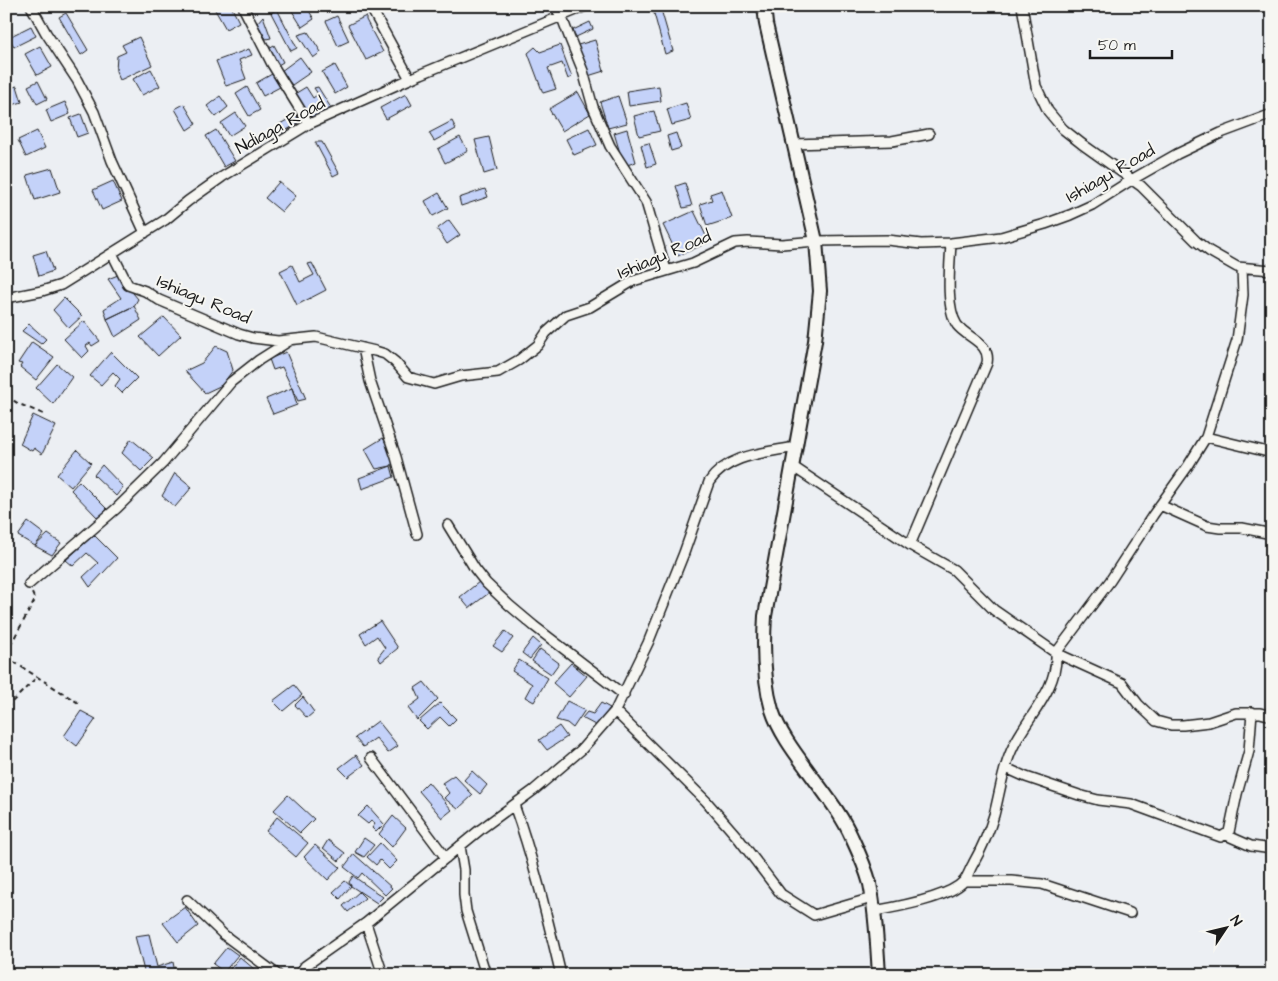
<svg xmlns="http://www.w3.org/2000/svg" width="1278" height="981" font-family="'Architects Daughter',sans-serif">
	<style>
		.building { fill: #c4d2f9; stroke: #1c1c1c }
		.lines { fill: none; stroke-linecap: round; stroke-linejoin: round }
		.street-casing { stroke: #1c1c1c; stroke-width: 12 }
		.secondary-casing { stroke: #1c1c1c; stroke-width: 16 }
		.path { stroke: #1c1c1c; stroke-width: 2; stroke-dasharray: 5 4; stroke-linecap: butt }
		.street { stroke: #f6f6f2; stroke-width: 9 }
		.secondary { stroke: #f6f6f2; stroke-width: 12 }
		.labels { text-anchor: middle; stroke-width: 4; stroke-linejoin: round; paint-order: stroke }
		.street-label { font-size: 18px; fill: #1c1c1c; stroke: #f6f6f2 }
	</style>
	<rect width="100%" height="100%" fill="#eceff3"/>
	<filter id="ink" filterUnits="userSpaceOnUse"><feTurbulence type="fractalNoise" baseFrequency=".02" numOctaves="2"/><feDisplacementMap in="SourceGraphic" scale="10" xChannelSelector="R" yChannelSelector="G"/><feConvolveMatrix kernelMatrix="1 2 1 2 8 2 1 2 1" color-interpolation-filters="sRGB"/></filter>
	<g filter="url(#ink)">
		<!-- building -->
		<path class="building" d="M76,6H91L92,7L79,12Z
			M217,6H231L239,22L226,29L214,8Z
			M289,6H306L314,19L302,27Z
			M652,6H660L673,51L665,54Z
			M277,9L297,48L291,51L271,13Z
			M66,13L88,50L81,55L59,17Z
			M263,16L271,38L266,39L257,23Z
			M337,16L349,41L338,46L326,21Z
			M366,16V20L383,52L366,60L348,25Z
			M590,22L593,29L576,37L573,30Z
			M31,26L36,36L14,47L9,37Z
			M308,32L321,52L313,58L298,35Z
			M139,37L152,65L120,80L116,71L117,56L126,52L122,45Z
			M595,40L604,71L588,76L578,45Z
			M274,45L283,62L278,65L269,48Z
			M560,45L572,77L568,79L562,63L548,68L556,89L543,93L528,53L535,47L540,52Z
			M40,46L52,67L37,75L25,54Z
			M249,49L252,55L239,60L246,79L226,86L216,61Z
			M300,57L311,72L292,85L281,71Z
			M335,65L347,87L335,94L322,72Z
			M151,69L160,86L142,95L133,79Z
			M272,74L280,87L263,96L256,83Z
			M38,81L47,99L37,104L28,86Z
			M17,86L22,102L6,107V89Z
			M659,86L661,101L629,106L627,91Z
			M247,87L260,110L249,116L236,94Z
			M306,87L313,98L318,94L314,88L318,87L331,108L310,121L293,95Z
			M578,92L590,114L562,131L549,109Z
			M406,94L412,105L386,119L380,108Z
			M220,96L228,107L216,117L207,106Z
			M618,96L627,123L608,128L600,102Z
			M65,102L70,114L51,122L46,110Z
			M686,103L691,120L672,125L667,109Z
			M184,104L196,124L187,130L175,109Z
			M654,111L660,131L639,136L634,116Z
			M236,113L245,126L229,136L221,123Z
			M81,114L88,133L77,137L70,118Z
			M296,115L300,122L282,133L278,125Z
			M452,121L456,129L434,141L429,133Z
			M589,128L597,145L574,155L566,139Z
			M627,129L636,162L624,166L614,133Z
			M216,130L235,161L224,167L206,136Z
			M37,131L45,148L26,157L18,140Z
			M676,133L681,148L671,151L667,136Z
			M460,137L468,151L445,163L438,149Z
			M489,137L497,170L484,174L475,140Z
			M315,142H322L339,173L333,176Z
			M649,143L656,164L647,167L641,145Z
			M52,168L60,192L35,200L27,175Z
			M113,181L122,201L102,210L93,190Z
			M279,182L296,196L282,212L265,198Z
			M685,183L692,206L683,208L676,186Z
			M485,189L488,197L461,206L459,198Z
			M722,190L732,218L707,226L700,204L712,200L710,194Z
			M439,193L448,208L433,216L425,201Z
			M694,211L709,242L678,256L663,225Z
			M449,220L460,235L447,244L437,229Z
			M46,251L53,271L39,276L33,255Z
			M312,263L326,290L297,305L280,271L292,265L300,282L314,275L308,264Z
			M118,275L138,299L134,306L107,319L104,309L121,298L108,279Z
			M64,298L82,316L69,328L53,310Z
			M134,306L141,320L115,337L107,319Z
			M164,317L181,335L158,356L140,337Z
			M84,321L100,341L92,346L90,343L86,346L89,351L82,358L64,339Z
			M29,324L46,339L41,344L22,331Z
			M32,342L54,357L36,380L20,367L22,364L18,363Z
			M216,346L227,351L233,370L222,385L205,393L185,371L202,363Z
			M111,352L137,378L122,393L115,386L120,379L113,372L101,385L90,376Z
			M286,352L306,399L298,401L282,367L273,370L269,359Z
			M57,364L72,377L53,404L36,388Z
			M292,388L297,405L273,414L266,399Z
			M33,415L56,426L42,454L34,448L32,451L20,444Z
			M383,438L395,459L391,466L376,469L365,449Z
			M131,439L154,458L141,471L122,453Z
			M77,450L91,463L71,487L57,475Z
			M102,465L123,487L116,496L94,475Z
			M391,466L394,477L362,489L359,478Z
			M175,473L192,487L175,507L162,496Z
			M79,481L107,509L98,518L71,490Z
			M28,522L44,534L35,546L18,536Z
			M48,534L61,543L52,555L35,546Z
			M94,535L117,558L90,587L83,577L98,563L87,553L73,566L66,560Z
			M479,582L489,593L469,608L460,597Z
			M380,621L398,648L381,662L378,657L385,648L377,636L366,644L360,634Z
			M505,631L513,638L502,652L493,646Z
			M533,638L541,645L530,659L522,653Z
			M540,649L559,663L551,674L532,661Z
			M519,660L548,678L534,702L525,697L532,684L512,671Z
			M571,663L587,676L569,697L553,683Z
			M424,682L438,699L417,720L408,708L420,699L415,688Z
			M294,685L302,695L283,711L273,701Z
			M303,697L314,712L307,718L295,705Z
			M567,701L585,710L573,728L567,723L556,720Z
			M440,703L456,719L449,726L440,717L427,729L419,721Z
			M601,703L610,708L597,726L582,718L587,712L593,714Z
			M81,711L96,719L77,746L64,736Z
			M378,721L398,746L388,753L376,738L363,747L355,738Z
			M559,726L567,737L547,750L539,740Z
			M356,755L364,765L348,777L339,768Z
			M472,771L487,785L480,794L464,780Z
			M454,775L473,795L458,809L444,798L449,793L442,783Z
			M428,782L452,810L442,818L419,791Z
			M288,795L314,819L300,833L274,810Z
			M368,806L384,824L376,832L372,828L375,824L371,821L368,824L358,816Z
			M393,816L406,828L392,847L379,834Z
			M277,817L308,843L296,857L266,831Z
			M364,838L374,845L364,857L355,852Z
			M328,840L345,853L339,861L323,848Z
			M380,843L397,861L389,869L380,860L376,865L367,857Z
			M315,845L340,867L328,880L304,857Z
			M354,854L392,888L385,895L362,873L358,878L344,867Z
			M353,876L383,897L377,903L351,886L349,882Z
			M345,881L351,886L340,899L333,892Z
			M359,892L365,898L348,912L343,906Z
			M185,907L198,926L178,942L163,923Z
			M149,934L157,967L173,962L175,973L145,975L135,936Z
			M227,947L238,955L224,972L213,964Z
			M240,957L261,975H225Z"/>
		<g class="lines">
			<!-- street casing -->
			<g class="street-casing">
				<path id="street" d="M31,6L46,33L77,80L94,112L112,161L145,233
					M370,6L410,79
					M554,6L561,15L570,39L583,71L593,107L610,146L646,202L666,270
					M1022,6L1036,86L1048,111L1063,129L1082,144L1141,186L1196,241L1209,251L1237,267L1272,270
					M244,9L272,64L309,124
					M793,144L892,141L929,134
					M112,253L128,285L145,291L159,300L239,334L253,338L278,341L316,337L375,351L385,354L395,362L408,377L434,384L461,376L498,372L519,360L538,345L546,333L566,315L590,307L633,281L693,263L735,243L748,242L782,244L816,241L887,240L921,244L951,243L1001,237L1045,224L1070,215L1092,205L1133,179L1177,154L1221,133L1272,114
					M6,298L42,291L61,285L165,220L188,201L222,177L309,124L421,74L586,6
					M363,348L370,381L396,457L417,534
					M1206,437L1272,453
					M792,466L910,545L954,570L994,610L1056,653L1122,683L1138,704L1156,721L1171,725H1183L1209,722L1236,713H1260L1272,716
					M1160,505L1207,526L1220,528H1242L1272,534
					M448,525L475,569L486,583L509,605L534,626L624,695
					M910,545L987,363C991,343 967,338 957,325C945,307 950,264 951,243
					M29,584L117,508L163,463L231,382L259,360L289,341
					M615,711L706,801L739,839L781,894L814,915L872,898
					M371,758L446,858
					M1006,768L1026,777L1079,795L1098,800L1131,804L1221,837L1229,832L1237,794L1249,751L1252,712
					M514,805C534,861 547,917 561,975
					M1226,835L1251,846L1272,849
					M460,846L464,870V895L466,911L486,975
					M964,881H1011L1042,884L1130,913
					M187,900L224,935L278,975
					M874,911C897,907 949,898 964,881C968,876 970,869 973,864C982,848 989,832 994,815C1000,792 1003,767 1014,745C1029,715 1058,689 1056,653L1110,581L1153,515L1188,466L1206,437L1237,340L1243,295L1242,268
					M299,975L305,966L366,923
					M383,975L366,923L481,829L534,790L581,750L615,711L648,643L684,553L709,482C728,454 765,453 795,447"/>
			</g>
			<!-- secondary casing -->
			<g class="secondary-casing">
				<path id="secondary" d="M764,6L766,24L816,241L820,291L815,341L765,616C763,647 763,679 772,710C779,732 795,753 809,772C824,793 841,813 852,838C859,853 866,869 870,884C876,914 877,945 879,975"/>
			</g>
			<!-- path -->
			<path class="path" d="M6,396L19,404L46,415
				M6,653L35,600L32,593
				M6,657L80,704
				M6,708L37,677"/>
			<!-- street -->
			<use href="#street" class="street"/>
			<!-- secondary -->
			<use href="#secondary" class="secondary"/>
		</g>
	</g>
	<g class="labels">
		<!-- street labels -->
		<g class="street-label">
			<text transform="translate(280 125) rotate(-29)" y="6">Ndiaga Road</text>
			<text transform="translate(1110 173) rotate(-30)" y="6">Ishiagu Road</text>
			<text transform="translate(664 254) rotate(-23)" y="6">Ishiagu Road</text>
			<text transform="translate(204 299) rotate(23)" y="6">Ishiagu Road</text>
		</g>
	</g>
	<!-- margin -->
	<rect width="1278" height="981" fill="none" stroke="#f6f6f2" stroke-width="25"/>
	<rect x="12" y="12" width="1253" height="956" fill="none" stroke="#1c1c1c" stroke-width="2" filter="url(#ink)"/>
	<!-- north arrow -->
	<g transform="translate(1226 928) rotate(55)" stroke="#f6f6f2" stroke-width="4" paint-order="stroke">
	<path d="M0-4L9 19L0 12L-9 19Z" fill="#1c1c1c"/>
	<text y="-8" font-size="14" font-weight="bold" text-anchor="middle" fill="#1c1c1c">N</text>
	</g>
	<!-- scale -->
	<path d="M1090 50v8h82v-8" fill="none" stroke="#1c1c1c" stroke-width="2.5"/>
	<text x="1098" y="50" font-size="15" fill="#1c1c1c" stroke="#f6f6f2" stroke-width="4" paint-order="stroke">50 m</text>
</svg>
